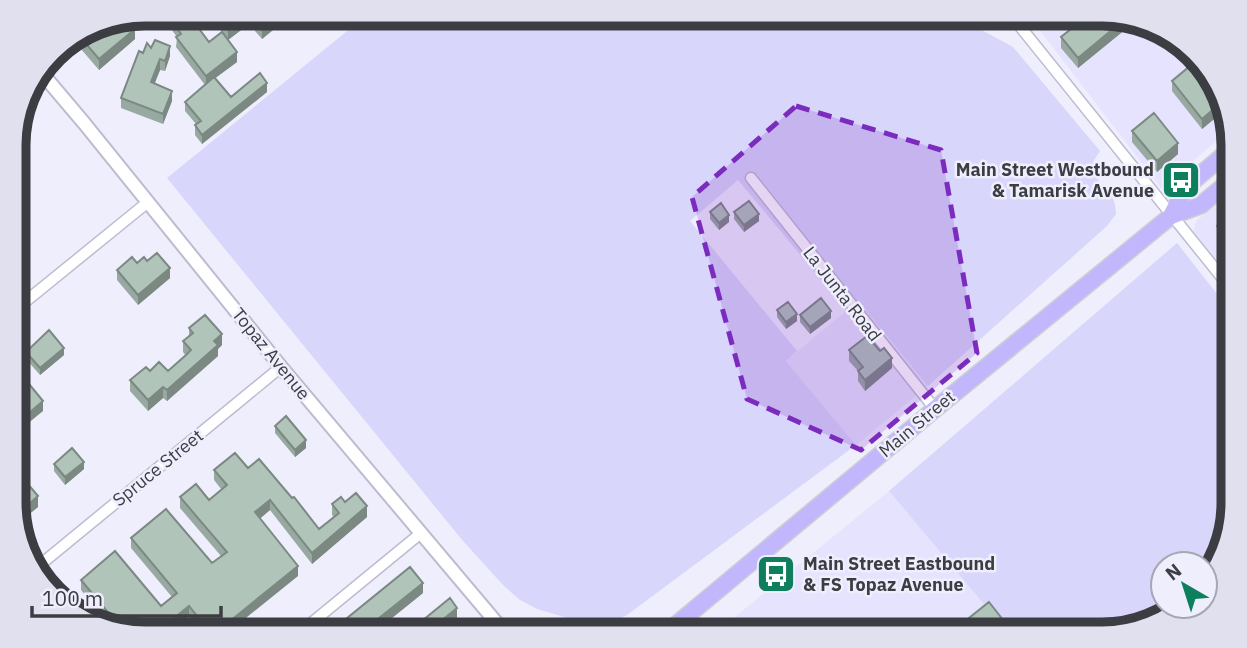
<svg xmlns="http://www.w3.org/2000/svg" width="1247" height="648" font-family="'IBM Plex Sans',sans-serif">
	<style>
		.built { fill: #e5e3fe }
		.green { fill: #d9d6fc }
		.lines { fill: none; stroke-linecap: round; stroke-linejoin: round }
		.minor-casing { stroke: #bdbccf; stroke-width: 13 }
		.tertiary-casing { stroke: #bdbccf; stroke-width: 16 }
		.primary-casing { stroke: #d0d0d2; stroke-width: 19 }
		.minor { stroke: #fff; stroke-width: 10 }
		.tertiary { stroke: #fff; stroke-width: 12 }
		.primary { stroke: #c2b7fd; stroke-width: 16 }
		.wall { fill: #97a9a0 }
		.shaded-wall { fill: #7b8982 }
		.building { fill: #b0c4ba; stroke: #7b8982; stroke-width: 2 }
		.marked { fill: #7b2cbf; fill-opacity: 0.2; stroke: #7b2cbf; stroke-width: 5; stroke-dasharray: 14 9; stroke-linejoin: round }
		.labels { text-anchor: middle; stroke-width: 5; stroke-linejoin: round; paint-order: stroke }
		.poi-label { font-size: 18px; font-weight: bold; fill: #3c3c43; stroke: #efeefd; text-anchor: end }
		.street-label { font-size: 18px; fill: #3c3c43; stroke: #efeefd }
		.rim { fill: none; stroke: #3c3c43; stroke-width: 9 }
	</style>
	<rect width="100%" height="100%" fill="#efeefd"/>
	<!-- built -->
	<path class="built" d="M1037,14H1102L1160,28L1211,72L1232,128L1161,188L1031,19Z
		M1232,192V281L1193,231L1197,220Z
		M858,301L928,386L856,445L786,361Z
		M889,491L1009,634H714Z"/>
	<!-- green -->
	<path class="green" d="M368,14H966L978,28L1013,47L1100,151L1093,162C1095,169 1096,178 1101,184C1110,196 1116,197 1116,214L1107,226L928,386L859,302L847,311L738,180L690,221L797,351L786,361L856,445L627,615L607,624L591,625L537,609L520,600L503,585L463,541L167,178Z
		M1177,243L1232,313L1233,503L1219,561L1205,577V564H1163V606H1180L1174,612L1110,634H1009L889,491Z"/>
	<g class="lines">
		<!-- minor casing -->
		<g class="minor-casing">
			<path id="minor" d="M1010,14L1232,290
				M751,178L935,409
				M15,310L148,202
				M35,569L281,367
				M298,634L421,533"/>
		</g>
		<!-- tertiary casing -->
		<g class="tertiary-casing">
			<path id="tertiary" d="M40,71L84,123L281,367L506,634"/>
		</g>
		<!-- primary casing -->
		<g class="primary-casing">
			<path id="primary" d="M1171,216L1186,187L1232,148
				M665,634L935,409L1171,216L1201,205L1232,179"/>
		</g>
		<!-- minor -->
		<use href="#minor" class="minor"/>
		<!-- tertiary -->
		<use href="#tertiary" class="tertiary"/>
		<!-- primary -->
		<use href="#primary" class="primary"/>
	</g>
	<!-- wall -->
	<path class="wall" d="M152,14H192L190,16L209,42L237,62L215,78L231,97L267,92L202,144L195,135V125L196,124L185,111V102L205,85L176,47L177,37L166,22V15L151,27Z
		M208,14H303L295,21L290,16L262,39L249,24L228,40Z
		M128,20L135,39L99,70L74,41Z
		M1132,21V24L1078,68L1061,48V37Z
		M143,53L170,56L165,71L160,70L154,84L172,101L163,124L121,108V98Z
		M1172,81L1216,86L1225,110L1202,129L1172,91Z
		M1132,131L1178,154L1157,172L1132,142Z
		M710,212L729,222L719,230L710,219Z
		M734,212L759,221L744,232L734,219Z
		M1232,214V245L1229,248L1217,233V226Z
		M147,261L170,278L138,305L117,280V270Z
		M777,310L797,321L786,329L777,317Z
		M800,315L831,318L810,334L800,322Z
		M189,328L222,345L218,349V356L167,401L163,398L148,411L130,391V380L168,371L186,356L183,352V341L189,336Z
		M849,350L892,368L865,391L858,381V371L849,361Z
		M26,352L64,355L40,375L26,359Z
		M275,426L306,448L295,457L275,433Z
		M54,464L84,469L65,485L54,471Z
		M248,468L319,529L334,517L332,515V504L345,502L367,517L312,564L270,510L260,518L298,576L196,625L189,616L145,634L110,626L81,590V580L161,606L172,597L131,548V538L212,563L221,556L180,508V497L209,500L222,490L214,480V470Z
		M15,469L38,507L23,519L15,510Z
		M423,593L372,634H350L346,629V619Z"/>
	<!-- shaded-wall -->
	<path class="shaded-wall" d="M155,14H166L151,27V17Z
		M249,14V24L228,40V30Z
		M281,14H290V16L262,39V30Z
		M295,14H303L295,21Z
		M1125,19L1132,21V24L1078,68V58Z
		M135,29V39L99,70V59Z
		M170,46V56L165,71V61Z
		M237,52V62L206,85V76Z
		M160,59V70L151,93V82Z
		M267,83V92L202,144V135Z
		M172,91V101L163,124V114Z
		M1222,102L1225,110L1202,129V119Z
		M1178,143V154L1157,172V161Z
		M759,214V221L744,232V225Z
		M729,215V222L719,230V223Z
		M1232,238V245L1229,248V241Z
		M170,268V278L138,305V295Z
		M831,311V318L810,334V327Z
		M797,314V321L786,329V322Z
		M222,334V345L218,349V356L167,401V390L214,341Z
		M64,348V355L40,375V368Z
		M892,358V368L865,391V380Z
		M163,387V398L148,411V400Z
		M43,401V411L15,434V425Z
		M306,440V448L295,457V450Z
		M84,462V469L65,485V477Z
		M38,496V507L23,519V509Z
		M270,500V510L255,523V512Z
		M367,506V517L312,564V553Z
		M298,566V576L226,634H214Z
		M423,583V593L372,634H360Z
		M189,606V616L172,630V620Z
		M457,608V618L438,634H425Z"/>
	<!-- building -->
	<path class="building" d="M167,14H188L209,42L222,32L237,52L206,76L176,37L181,34Z
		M215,14H281L262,30L249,14L228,30Z
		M1090,14H1102L1125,19L1078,58L1061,37Z
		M128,20L135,29L99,59L81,38Z
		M155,40L170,46L165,61L160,59L151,82L172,91L163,114L121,98L139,51L143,53L147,43L151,48Z
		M1196,61L1216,86L1222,102L1202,119L1172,81Z
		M260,73L267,83L202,135L195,125L201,121L185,102L214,77L231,97Z
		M1154,113L1178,143L1157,161L1132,131Z
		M749,201L759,214L744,225L734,212Z
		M721,203L729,215L719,223L710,212Z
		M1232,214V238L1229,241L1217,226Z
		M157,253L170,268L138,295L117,270L132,257L137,263L144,257L147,261Z
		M821,298L831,311L810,327L800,315Z
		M788,302L797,314L786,322L777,310Z
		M205,315L222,334L214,341L218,345L167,390L163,387L148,400L130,380L146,367L150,371L159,362L168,371L186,355L191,350L183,341L193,333L189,328Z
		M49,330L64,348L40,368L26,352Z
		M867,336L880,351L884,348L892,358L865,380L858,371L863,367L849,350Z
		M15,367L43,401L15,425V402L19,399L15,395Z
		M286,416L306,440L295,450L275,426Z
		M72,448L84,462L65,477L54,464Z
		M235,453L248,468L259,459L292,498L294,497L319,529L339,513L332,504L341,497L345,502L356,493L367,506L312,553L270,500L255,512L298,566L214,634H185L201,621L189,606L172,620L183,634H145L121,628L81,580L115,551L161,606L177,593L131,538L166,509L212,563L227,552L180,497L196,484L209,500L227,485L214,470Z
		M15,469L38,496L23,509L15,500Z
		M410,567L423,583L359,634L346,619Z
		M66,592L90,621L87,620L59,597Z
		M450,598L457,608L425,634H406Z
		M989,602L1014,634H949Z"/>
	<!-- marked area -->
	<path class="marked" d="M796,106L941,150L977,353L861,450L747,399L692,197Z"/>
	<!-- icons -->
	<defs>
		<g id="bus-square" transform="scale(2.0125)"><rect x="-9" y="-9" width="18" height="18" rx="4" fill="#0d7f5c" stroke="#efeefd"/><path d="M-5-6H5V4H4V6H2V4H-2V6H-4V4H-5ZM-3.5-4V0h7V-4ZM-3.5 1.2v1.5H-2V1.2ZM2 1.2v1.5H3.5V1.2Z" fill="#fff"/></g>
	</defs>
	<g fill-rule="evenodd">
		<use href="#bus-square" x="1181" y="180"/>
		<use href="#bus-square" x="776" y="574"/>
	</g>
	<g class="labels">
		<!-- poi labels -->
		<g class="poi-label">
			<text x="1154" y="176">Main Street Westbound<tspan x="1154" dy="21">&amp; Tamarisk Avenue</tspan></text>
			<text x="803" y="570" text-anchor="start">Main Street Eastbound<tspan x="803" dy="21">&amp; FS Topaz Avenue</tspan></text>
		</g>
		<!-- street labels -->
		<g class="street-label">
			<text transform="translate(842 294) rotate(52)" y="6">La Junta Road</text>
			<text transform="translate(271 354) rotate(51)" y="6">Topaz Avenue</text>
			<text transform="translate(917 424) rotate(-40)" y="6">Main Street</text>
			<text transform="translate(158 468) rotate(-39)" y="6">Spruce Street</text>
		</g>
	</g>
	<!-- crop -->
	<path d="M0 0H1247V648H0ZM145 26H1102A119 119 0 0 1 1221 145V503A119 119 0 0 1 1102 622H145A119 119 0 0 1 26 503V145A119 119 0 0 1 145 26Z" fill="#e1e0ee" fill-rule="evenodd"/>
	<path class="rim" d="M145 26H1102A119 119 0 0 1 1221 145V503A119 119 0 0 1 1102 622H145A119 119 0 0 1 26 503V145A119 119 0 0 1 145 26Z"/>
	<!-- north arrow -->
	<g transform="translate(1184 585) rotate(321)"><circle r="33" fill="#efeefd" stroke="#a7a7b3" stroke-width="2"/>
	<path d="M0-5L12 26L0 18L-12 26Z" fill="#0d7f5c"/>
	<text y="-10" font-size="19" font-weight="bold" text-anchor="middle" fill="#3c3c43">N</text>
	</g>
	<!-- scale -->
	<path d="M32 606v10h189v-10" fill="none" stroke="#3c3c43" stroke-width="3.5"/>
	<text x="42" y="606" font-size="21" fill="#3c3c43" stroke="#efeefd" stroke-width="5" paint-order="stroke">100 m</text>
</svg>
